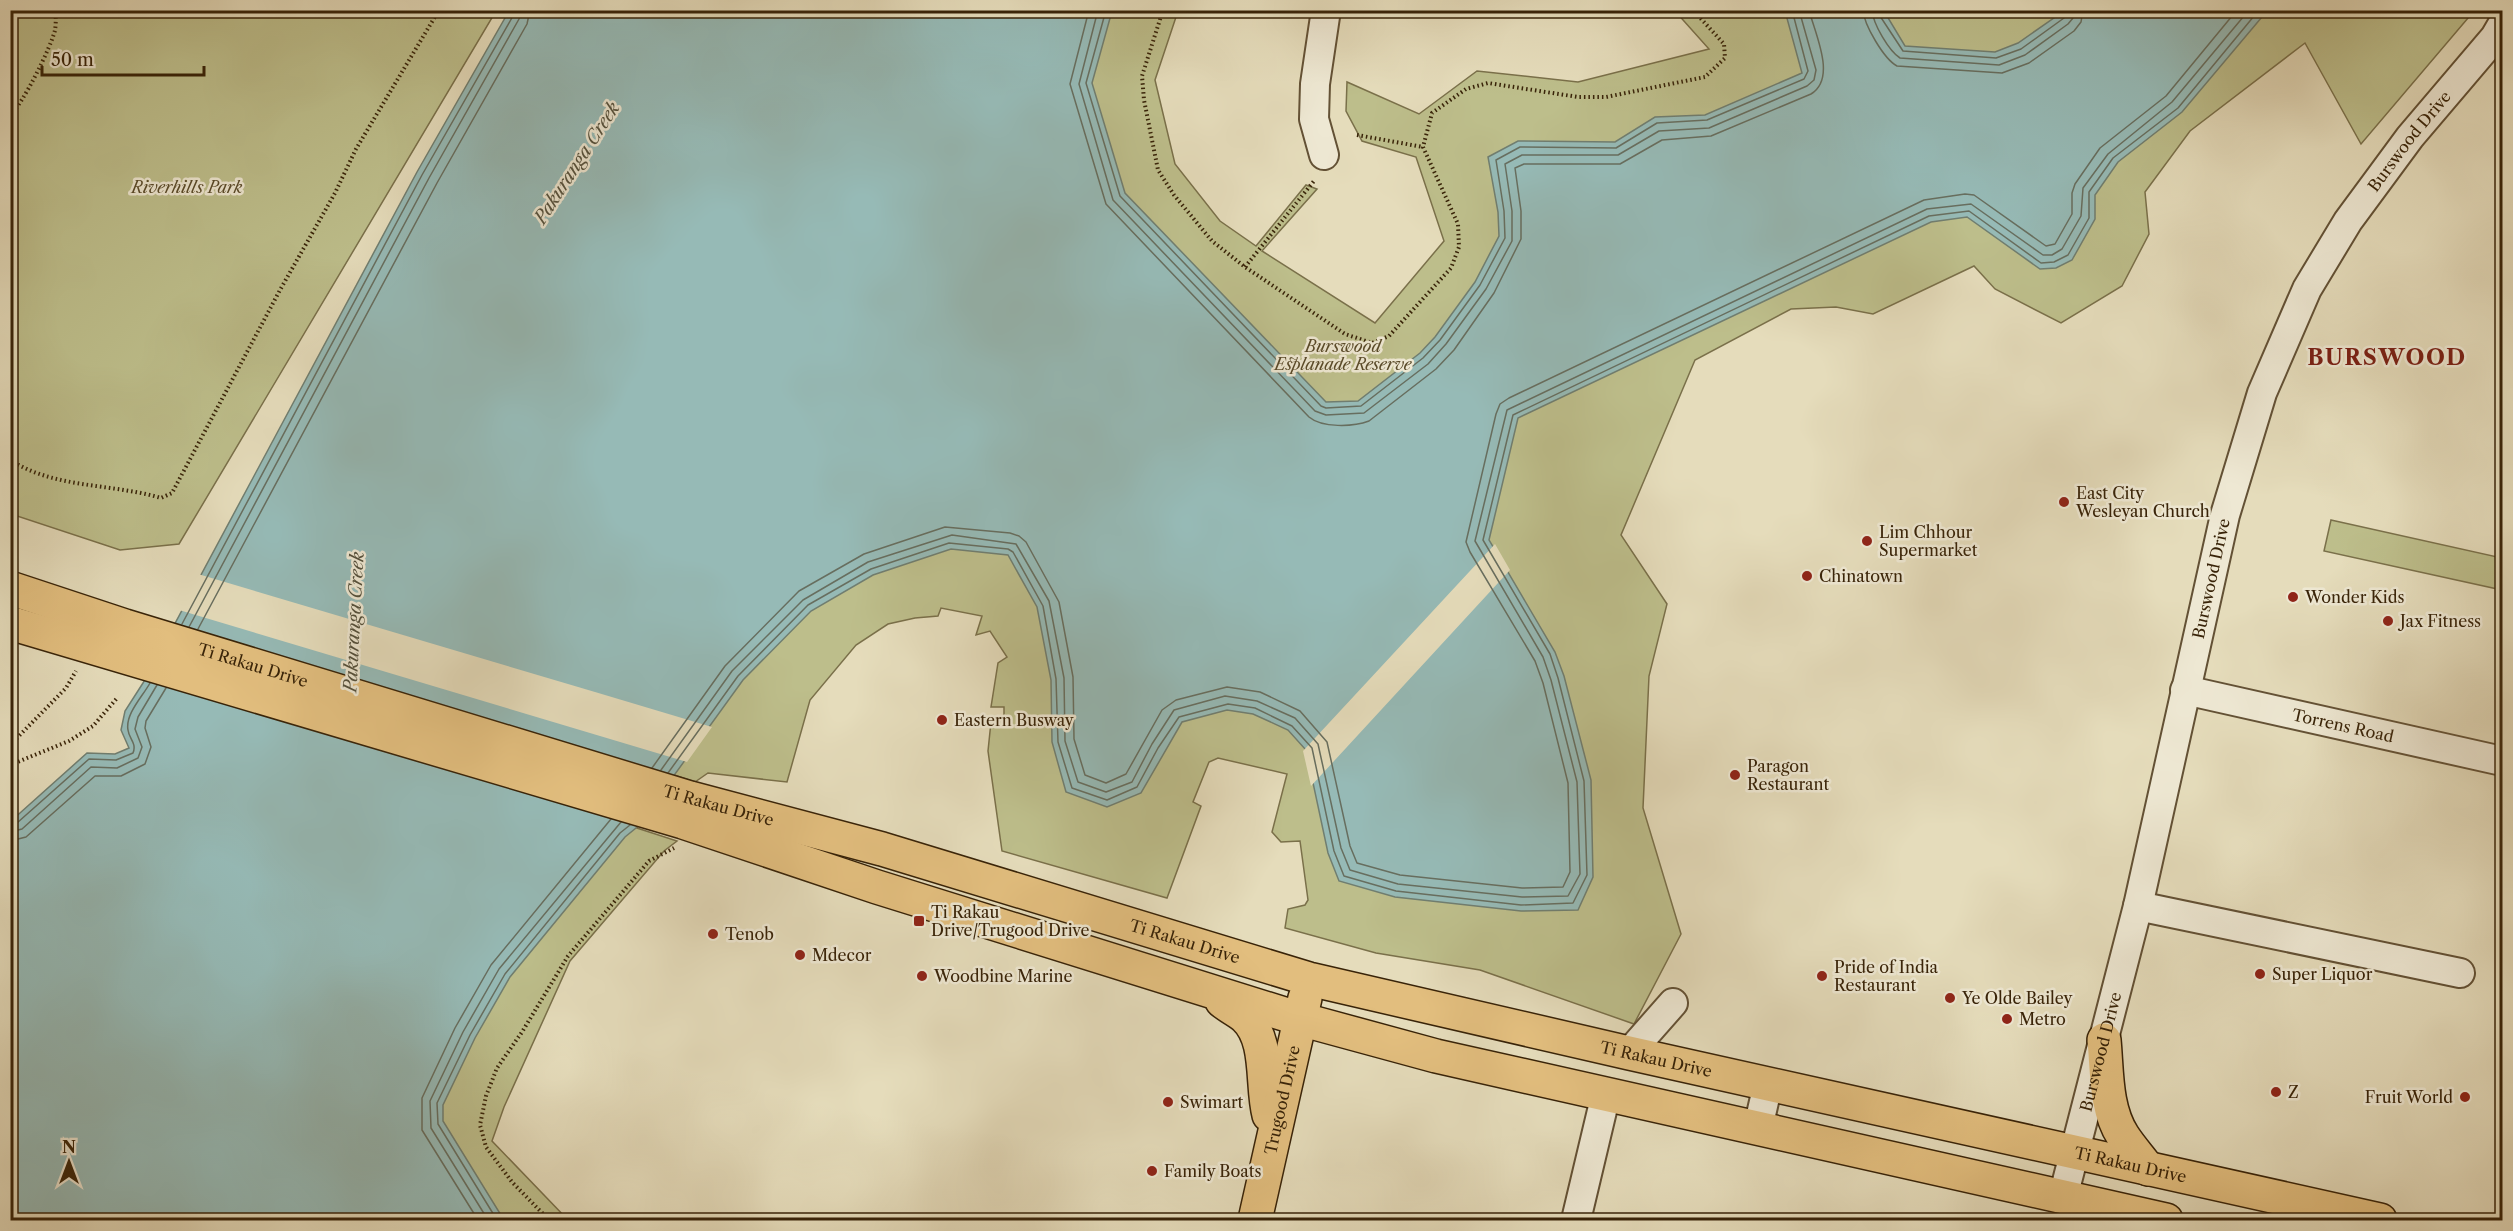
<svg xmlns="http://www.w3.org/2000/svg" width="2513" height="1231" font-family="'Libre Caslon Text',serif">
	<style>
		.green { fill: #bdbe8b; stroke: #7a704a; stroke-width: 1.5 }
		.water { fill: #96bab6; stroke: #707e70; stroke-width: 1.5 }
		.pier { fill: #e5dcbb }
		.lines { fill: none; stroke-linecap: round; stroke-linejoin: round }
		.shore { stroke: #676e5f; stroke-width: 1.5 }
		.minor-casing { stroke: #635135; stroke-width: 32 }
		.major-casing { stroke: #382308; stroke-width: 36 }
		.path { stroke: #382308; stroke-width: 4; stroke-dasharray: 1.5 3; stroke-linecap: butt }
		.minor { stroke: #eee8d3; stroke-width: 28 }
		.major { stroke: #e2be7e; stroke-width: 33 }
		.poi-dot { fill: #8f2418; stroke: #eee8d3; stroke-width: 2 }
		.labels { text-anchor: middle; stroke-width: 5; stroke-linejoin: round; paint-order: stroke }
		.street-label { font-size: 16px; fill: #382308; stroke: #eee8d3 }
		.park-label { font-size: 16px; font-style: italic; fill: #594a29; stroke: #eee8d3 }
		.poi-label { font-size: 16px; fill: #382308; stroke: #eee8d3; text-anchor: start }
		.water-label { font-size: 18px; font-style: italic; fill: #54503c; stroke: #eee8d3 }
		.district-label { font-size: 22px; font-weight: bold; letter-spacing: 1.5px; fill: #7a1f14; stroke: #eee8d3 }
	</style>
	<rect width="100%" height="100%" fill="#e5dcbb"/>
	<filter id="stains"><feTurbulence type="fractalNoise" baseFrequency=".00333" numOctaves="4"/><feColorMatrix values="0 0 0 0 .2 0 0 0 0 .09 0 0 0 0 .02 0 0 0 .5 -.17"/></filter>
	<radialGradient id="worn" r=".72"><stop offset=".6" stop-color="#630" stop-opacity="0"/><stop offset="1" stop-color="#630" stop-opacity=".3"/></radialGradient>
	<!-- green -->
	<path class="green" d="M10,11H496L179,544L120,550L11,514Z
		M766,11H1178L1155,80L1175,164L1220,221L1256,246L1306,185L1317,189L1262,251L1375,323L1444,241L1416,157L1362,141L1346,111L1347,82L1419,114L1477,71L1578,82L1709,49L1675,11H2474L2361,144L2305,43L2190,131L2145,192L2149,234L2122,286L2061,323L1995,289L1974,266L1873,314L1836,307L1791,309L1695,360L1621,535L1667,604L1649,676L1643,808L1681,934L1634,1024L1480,970L1376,953L1285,928L1288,909L1305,905L1308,900L1300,841L1281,842L1272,832L1287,774L1218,758L1209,762L1193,802L1201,806L1167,898L1002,851L988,751L991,722L1004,721V707H991L998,663L1007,657L990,631L976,635L982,616L941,608L938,616L915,618L888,624L856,645L810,700L787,782L708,773L695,782L674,775L637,828L677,841L664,851L570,961L504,1107L492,1141L568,1220H258Z
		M2331,520L2502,558V590L2324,551Z"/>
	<!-- water -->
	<path class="water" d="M509,11H1112L1092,83L1125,193L1326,402L1358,401L1420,353L1435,337L1475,282L1499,236L1498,212L1488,157L1518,141L1615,142L1655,117L1705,115L1802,73L1785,11H1884L1905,46L1995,52L2018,43L2064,11H2267L2182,112L2118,162L2095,195V219L2072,260L2056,268L2040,269L1967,217L1931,222L1518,418L1489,540L1555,652L1564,676L1591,780L1593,877L1578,910L1521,911L1395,897L1339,881L1328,853L1306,750L1288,730L1253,714L1227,710L1182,722L1141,793L1107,807L1066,792L1052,742L1051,680L1037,607L1008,555L951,549L873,575L811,611L743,680L636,828L625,837L510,977L475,1038L443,1105V1121L504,1220H11V821L87,753L115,754L129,748L121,730L125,711L143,683L417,172Z"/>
	<!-- pier -->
	<path class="pier" d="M1495,544L1510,570L1311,786L1303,751Z
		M198,574L595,692L712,727L687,762L179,610Z"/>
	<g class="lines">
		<!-- shore -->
		<path class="shore" d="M1089,10L1070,84L1106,204L1309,417C1322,428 1353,427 1369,421L1436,369L1454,350L1494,293L1521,239V211L1515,168L1524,164H1620L1662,140L1711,136L1811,94C1837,78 1815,34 1809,10
			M1098,10L1079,84L1113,200L1315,411L1326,415L1364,413L1428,364L1446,344L1486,289L1512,241V211L1505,164L1522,155H1618L1659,131L1709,128L1807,86L1814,80L1816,70L1799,10
			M1106,10L1086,83L1120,196L1321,406L1326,408L1361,406L1423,358L1440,340L1480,285L1505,238L1504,211L1496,160L1520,147L1616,148L1657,123L1707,120L1804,79L1808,71L1792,10
			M1863,10C1864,25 1884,59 1897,66L2002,73L2029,63L2074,31L2081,22L2083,10
			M1872,10C1873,24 1889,51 1900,58L1999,65L2025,55L2068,24L2073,18L2074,10
			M1880,10V16L1903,51L1996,58L2021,49L2064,18L2067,10
			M182,624L422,175L513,16L514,10
			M189,627L429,178L519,19L521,10
			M198,629L437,183L527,24L530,10
			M652,768L725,666L799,591L864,554L945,527L1010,533L1019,536L1026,542L1059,602L1073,677L1074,739L1085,775L1106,783L1126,774L1162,710L1176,700L1227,687L1260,692L1300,711L1327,742L1350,846L1357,863L1400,875L1522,888L1563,887L1570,872L1568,783L1543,683L1535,661L1470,552L1466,542L1496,414L1500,404L1509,398L1924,200L1965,194L1974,195L2046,246L2055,244L2072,214V193L2075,184L2100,148L2166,96L2237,10
			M661,770L732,671L803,600L868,562L952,535L1016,544L1049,601L1064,678L1065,741L1078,782L1106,792L1132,782L1152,744L1174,710L1225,696L1257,701L1295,718L1318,744L1341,848L1350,870L1398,884L1522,897L1568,896L1580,874L1577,782L1551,680L1543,657L1475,541L1507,410L1927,209L1971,204L2043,255H2052L2062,249L2081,216L2083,188L2108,154L2172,102L2249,10
			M668,773L738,676L808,605L871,569L949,543L1008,549L1013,552L1043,606L1056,679L1058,742L1072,788L1107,800L1137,787L1158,748L1179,717L1228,704L1255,708L1292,726L1312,748L1334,851L1344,876L1396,891L1521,905L1573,903L1587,875L1584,781L1558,678L1550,654L1483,540L1513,415L1929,216L1969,211L2041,263L2054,262L2068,255L2089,218V192L2113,158L2178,108L2259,10
			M10,825L17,823L89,759L116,760L133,753C137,743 129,739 128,730C125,714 143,696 150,683
			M10,832L22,829L91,767L117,768L138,758L142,747L135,729L138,717L157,685
			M10,841L26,837L95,776H121L145,764L151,747L145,728L146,721L166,688
			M478,1220L422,1130V1098L455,1028L491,965L611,819
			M488,1220L431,1128L430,1101L463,1032L499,969L621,822
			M497,1220L438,1124L437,1103L470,1035L505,974L620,833L630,825"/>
		<!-- minor casing -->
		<g class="minor-casing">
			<g id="minor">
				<path d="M1324,155L1314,119L1315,84L1326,10"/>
				<path id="s1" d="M2185,690L2502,761"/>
				<path d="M2138,906L2460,973"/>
				<path d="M1629,1053L1673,1003"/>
				<path d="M1758,1128L1768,1084"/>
				<path id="s2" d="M2063,1197L2138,906L2225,515L2262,393L2307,289L2348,221L2410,137L2495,37L2502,25"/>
				<path d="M1576,1220L1606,1094"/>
			</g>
		</g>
		<!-- major casing -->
		<g class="major-casing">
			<g id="major">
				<path id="s3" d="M10,588L125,626L690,798L882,849L1309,979L1629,1053L2380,1220"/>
				<path d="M10,623L683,822L877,887L1300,1019L1436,1056L2166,1220"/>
				<path d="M1222,1001C1229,1007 1238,1011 1245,1017C1270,1040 1261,1085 1269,1115"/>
				<path d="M2104,1040C2107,1071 2105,1108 2123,1136C2130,1147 2140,1158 2148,1169"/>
				<path id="s4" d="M1255,1220L1305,998"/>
			</g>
		</g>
		<!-- path -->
		<path class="path" d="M1163,10L1142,76L1144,100L1158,170L1174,195L1212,241L1245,267L1345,334L1372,343L1389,336L1430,291L1451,268L1459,247L1458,224L1423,147L1432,113L1466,89L1488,83L1578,97H1606L1705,77L1725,58L1724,44L1693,10
			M10,115C22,106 52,45 55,30C56,24 56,17 55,10
			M1357,135L1423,147
			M1245,267L1314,181
			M10,460C56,489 111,483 161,498L172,493L280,290L335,193L356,149L439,10
			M10,745L66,688L76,671
			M10,765L69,741L93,726L118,697
			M549,1220L512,1182L486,1147L480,1125L486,1096L497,1068L522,1032L568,956L649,861L674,848"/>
		<!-- minor -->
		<use href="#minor" class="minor"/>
		<!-- major -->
		<use href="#major" class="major"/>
	</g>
	<!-- markers -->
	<g class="poi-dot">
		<circle cx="2064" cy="502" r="6"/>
		<circle cx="1867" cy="541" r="6"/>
		<circle cx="1807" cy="576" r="6"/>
		<circle cx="2293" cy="597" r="6"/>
		<circle cx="2388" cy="621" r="6"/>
		<circle cx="942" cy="720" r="6"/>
		<circle cx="1735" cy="775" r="6"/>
		<rect x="913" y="915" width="12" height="12" rx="3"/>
		<circle cx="713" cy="934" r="6"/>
		<circle cx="800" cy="955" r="6"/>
		<circle cx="2260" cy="974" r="6"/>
		<circle cx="922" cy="976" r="6"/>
		<circle cx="1822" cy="976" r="6"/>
		<circle cx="1950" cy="998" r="6"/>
		<circle cx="2007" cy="1019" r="6"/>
		<circle cx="2276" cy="1092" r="6"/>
		<circle cx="2465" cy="1097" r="6"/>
		<circle cx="1168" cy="1102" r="6"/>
		<circle cx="1152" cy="1171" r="6"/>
	</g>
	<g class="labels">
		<!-- street labels -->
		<g class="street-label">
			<text dy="6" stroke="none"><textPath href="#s2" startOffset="1122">Burswood Drive</textPath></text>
			<text dy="6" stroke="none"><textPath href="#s2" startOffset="636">Burswood Drive</textPath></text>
			<text dy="6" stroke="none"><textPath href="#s3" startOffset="255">Ti Rakau Drive</textPath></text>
			<text dy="6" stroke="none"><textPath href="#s1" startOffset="162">Torrens Road</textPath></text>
			<text dy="6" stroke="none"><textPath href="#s3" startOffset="741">Ti Rakau Drive</textPath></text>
			<text dy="6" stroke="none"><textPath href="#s3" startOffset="1227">Ti Rakau Drive</textPath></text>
			<text dy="6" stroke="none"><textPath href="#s2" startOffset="150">Burswood Drive</textPath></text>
			<text dy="6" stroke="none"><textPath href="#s3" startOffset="1713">Ti Rakau Drive</textPath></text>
			<text dy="6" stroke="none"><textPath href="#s4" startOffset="123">Trugood Drive</textPath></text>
			<text dy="6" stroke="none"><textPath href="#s3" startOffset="2199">Ti Rakau Drive</textPath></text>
		</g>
		<!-- park labels -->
		<g class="park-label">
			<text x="187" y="193">Riverhills Park</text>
			<text x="1343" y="352">Burswood<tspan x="1343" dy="18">Esplanade Reserve</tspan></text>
		</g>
		<!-- poi labels -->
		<g class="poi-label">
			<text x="2076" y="499">East City<tspan x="2076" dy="18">Wesleyan Church</tspan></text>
			<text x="1879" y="538">Lim Chhour<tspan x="1879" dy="18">Supermarket</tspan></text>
			<text x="1819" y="582">Chinatown</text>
			<text x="2305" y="603">Wonder Kids</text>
			<text x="2400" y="627">Jax Fitness</text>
			<text x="954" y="726">Eastern Busway</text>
			<text x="1747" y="772">Paragon<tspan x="1747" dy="18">Restaurant</tspan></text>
			<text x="931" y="918">Ti Rakau<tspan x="931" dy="18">Drive/Trugood Drive</tspan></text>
			<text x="725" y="940">Tenob</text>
			<text x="812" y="961">Mdecor</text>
			<text x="1834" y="973">Pride of India<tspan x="1834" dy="18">Restaurant</tspan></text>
			<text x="2272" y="980">Super Liquor</text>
			<text x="934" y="982">Woodbine Marine</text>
			<text x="1962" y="1004">Ye Olde Bailey</text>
			<text x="2019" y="1025">Metro</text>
			<text x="2288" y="1098">Z</text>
			<text x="2453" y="1103" text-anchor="end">Fruit World</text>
			<text x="1180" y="1108">Swimart</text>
			<text x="1164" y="1177">Family Boats</text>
		</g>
		<!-- water labels -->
		<g class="water-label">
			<text transform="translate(577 163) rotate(-57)" y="6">Pakuranga Creek</text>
			<text transform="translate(354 622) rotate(-87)" y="6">Pakuranga Creek</text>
		</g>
		<!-- district labels -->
		<g class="district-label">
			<text x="2387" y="365">BURSWOOD</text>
		</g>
	</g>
	<!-- margin -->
	<rect width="2513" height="1231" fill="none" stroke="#e5dcbb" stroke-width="36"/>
	<rect x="12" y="12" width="2489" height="1207" fill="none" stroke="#382308" stroke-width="3"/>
	<rect x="18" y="18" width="2477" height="1195" fill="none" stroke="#382308" stroke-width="1.5"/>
	<!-- north arrow -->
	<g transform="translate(69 1162)" stroke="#eee8d3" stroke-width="4.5" paint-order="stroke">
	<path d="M0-4.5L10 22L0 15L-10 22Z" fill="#382308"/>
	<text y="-9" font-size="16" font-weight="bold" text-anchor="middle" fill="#382308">N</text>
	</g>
	<!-- scale -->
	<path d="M42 66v9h162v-9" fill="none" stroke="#382308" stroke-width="3"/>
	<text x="51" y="66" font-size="18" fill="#382308" stroke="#eee8d3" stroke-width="4.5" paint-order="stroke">50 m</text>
	<rect width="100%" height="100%" filter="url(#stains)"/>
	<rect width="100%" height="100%" fill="url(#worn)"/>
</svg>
